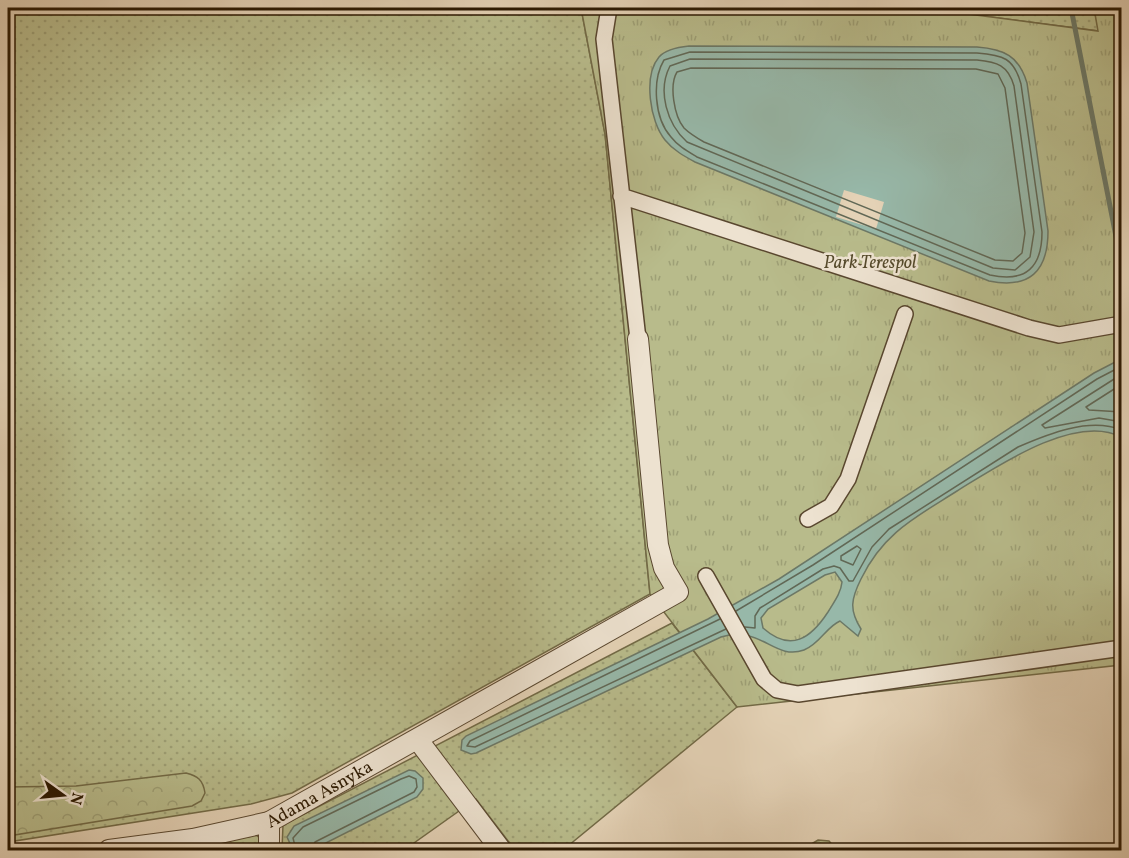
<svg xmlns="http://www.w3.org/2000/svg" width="1129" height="858" font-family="Vollkorn,serif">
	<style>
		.grass { fill: url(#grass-dots); stroke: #726a46; stroke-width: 1.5 }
		.forest { fill: url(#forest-crowns); stroke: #726a46; stroke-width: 1.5 }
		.park { fill: url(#park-tufts); stroke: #726a46; stroke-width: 1.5 }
		.water { fill: #97b8a9; stroke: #6c7866; stroke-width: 1.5; fill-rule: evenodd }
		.pier { fill: #e4d2b6 }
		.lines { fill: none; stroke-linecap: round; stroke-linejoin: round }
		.shore { stroke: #616856; stroke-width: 1.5 }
		.stream { stroke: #6c7866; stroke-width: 5 }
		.pedestrian-casing { stroke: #59472f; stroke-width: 18 }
		.minor-casing { stroke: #59472f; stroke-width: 22 }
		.pedestrian { stroke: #ede2d0; stroke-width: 15 }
		.minor { stroke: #ede2d0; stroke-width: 20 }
		.labels { text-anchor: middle; stroke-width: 5; stroke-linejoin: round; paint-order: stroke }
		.park-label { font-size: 18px; font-style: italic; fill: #554a2b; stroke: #ede2d0 }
		.street-label { font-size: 18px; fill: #2b1902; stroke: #ede2d0 }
	</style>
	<defs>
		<pattern id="grass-dots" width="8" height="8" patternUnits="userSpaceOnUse" patternTransform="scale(1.5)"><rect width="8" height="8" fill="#b8bb8b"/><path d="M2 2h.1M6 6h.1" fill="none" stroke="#9ea076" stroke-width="1.8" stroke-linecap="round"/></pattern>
		<pattern id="forest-crowns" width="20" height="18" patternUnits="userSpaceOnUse" patternTransform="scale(1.5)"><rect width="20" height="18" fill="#b8bb8b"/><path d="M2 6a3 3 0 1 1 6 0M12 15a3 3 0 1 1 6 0" fill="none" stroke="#9ea076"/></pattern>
		<pattern id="park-tufts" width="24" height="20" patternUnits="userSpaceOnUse" patternTransform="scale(1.5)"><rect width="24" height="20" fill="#b8bb8b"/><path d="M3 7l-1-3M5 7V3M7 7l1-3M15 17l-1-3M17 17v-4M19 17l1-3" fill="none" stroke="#9ea076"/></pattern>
	</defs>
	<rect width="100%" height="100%" fill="#e4d2b6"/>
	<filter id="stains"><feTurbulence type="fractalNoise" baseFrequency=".00333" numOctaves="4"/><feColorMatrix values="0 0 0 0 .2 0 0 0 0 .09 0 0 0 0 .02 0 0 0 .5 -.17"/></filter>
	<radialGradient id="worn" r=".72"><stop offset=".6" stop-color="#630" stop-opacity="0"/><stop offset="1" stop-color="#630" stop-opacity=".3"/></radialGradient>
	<!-- grass -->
	<path class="grass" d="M8,8H581L605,134L650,594L292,793L251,804L8,842Z
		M922,8H1094L1099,31Z
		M672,623L737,707L563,850H515L476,799L404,850H282L283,825Z
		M255,834L263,841V850H166Z"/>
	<!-- forest -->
	<path class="forest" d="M186,773C198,776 203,780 205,793L201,801L192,806L8,836V787L76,786Z
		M818,840L829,841L837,850H801Z"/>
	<!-- park -->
	<path class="park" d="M581,8H922L1098,31L1094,8H1121V665L737,707L650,594L605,134Z"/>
	<!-- water -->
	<path class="water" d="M689,46L977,47C1004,49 1019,56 1027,83L1048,231C1048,272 1029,289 989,281L695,162C684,156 673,150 665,140C650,122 643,76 659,57C666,49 679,47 689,46Z
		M1121,359V437C1075,413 996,467 957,491C916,517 883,533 861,579C851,599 849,610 861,629L858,636L840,621C826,627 820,644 804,650C774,661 762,625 721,637L476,753L471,754L461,750L462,740L466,736L708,619L779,579L1094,373ZM835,572L842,582C841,593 834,602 828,612C811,638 791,653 763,628L761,618L768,609L825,575Z
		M409,770L415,771L423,778V789L417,797L312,850H293L287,837L294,826Z
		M246,847L257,850H186Z"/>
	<!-- pier -->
	<path class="pier" d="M844,190L884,202L876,229L836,217Z"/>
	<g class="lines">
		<!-- shore -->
		<path class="shore" d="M690,52L977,53C1003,55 1014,58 1021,84L1042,232C1042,267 1026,283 990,275L697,157C687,151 678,146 671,137C654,118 652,80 664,60Z
			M690,59L977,60C997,62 1008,65 1014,86L1034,232L1030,257L1015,270L993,268L687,142C667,124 657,91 670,66Z
			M691,68L976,69L998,74L1005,88L1025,233L1022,253L1013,261L995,260L704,142C697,138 690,134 684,128C674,116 669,85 677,72Z
			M1122,374L1042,425L1045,428L1099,418L1122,422
			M1122,384L1086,407L1089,410L1122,412
			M857,546L861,549L853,565L841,560V556Z
			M736,611L813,565L1097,379L1122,366
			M720,619L470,741L467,746L475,747L726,629
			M745,627L755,628V616L760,608L823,569L834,566L840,568L849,581H853L872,547L889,529L1018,447C1048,434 1089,417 1122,430
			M296,850L293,838L303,827L401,779L409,776L416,779L417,787L414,792L315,842L311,850"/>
		<!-- stream -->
		<path class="stream" d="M1071,8L1122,267"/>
		<!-- pedestrian casing -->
		<g class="pedestrian-casing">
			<path id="pedestrian" d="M609,8L604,39L638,339
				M621,196L1029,328L1059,335L1122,324
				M808,519L831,506L848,479L905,314
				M706,576L764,679L777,690L798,694L1122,648"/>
		</g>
		<!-- minor casing -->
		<g class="minor-casing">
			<g id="minor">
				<path d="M418,740L501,850"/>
				<path d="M269,822V850"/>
				<path id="s1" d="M109,850L193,839L269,822L678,592L664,568L658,545L638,339"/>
			</g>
		</g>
		<!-- pedestrian -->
		<use href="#pedestrian" class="pedestrian"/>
		<!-- minor -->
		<use href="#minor" class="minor"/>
	</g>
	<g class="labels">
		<!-- park labels -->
		<g class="park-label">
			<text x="870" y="268">Park Terespol</text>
		</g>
		<!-- street labels -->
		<g class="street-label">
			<text dy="6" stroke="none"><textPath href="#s1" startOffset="220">Adama Asnyka</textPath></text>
		</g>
	</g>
	<!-- margin -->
	<rect width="1129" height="858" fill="none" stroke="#e4d2b6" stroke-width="30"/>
	<rect x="9" y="9" width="1111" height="840" fill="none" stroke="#2b1902" stroke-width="3"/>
	<rect x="15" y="15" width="1099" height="828" fill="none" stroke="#2b1902" stroke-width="1.5"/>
	<!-- north arrow -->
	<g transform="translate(63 795) rotate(105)" stroke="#ede2d0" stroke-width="4.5" paint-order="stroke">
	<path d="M0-4.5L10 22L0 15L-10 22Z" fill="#2b1902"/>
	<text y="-9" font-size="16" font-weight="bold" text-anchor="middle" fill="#2b1902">N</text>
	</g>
	<rect width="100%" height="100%" filter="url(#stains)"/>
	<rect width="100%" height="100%" fill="url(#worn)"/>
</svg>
